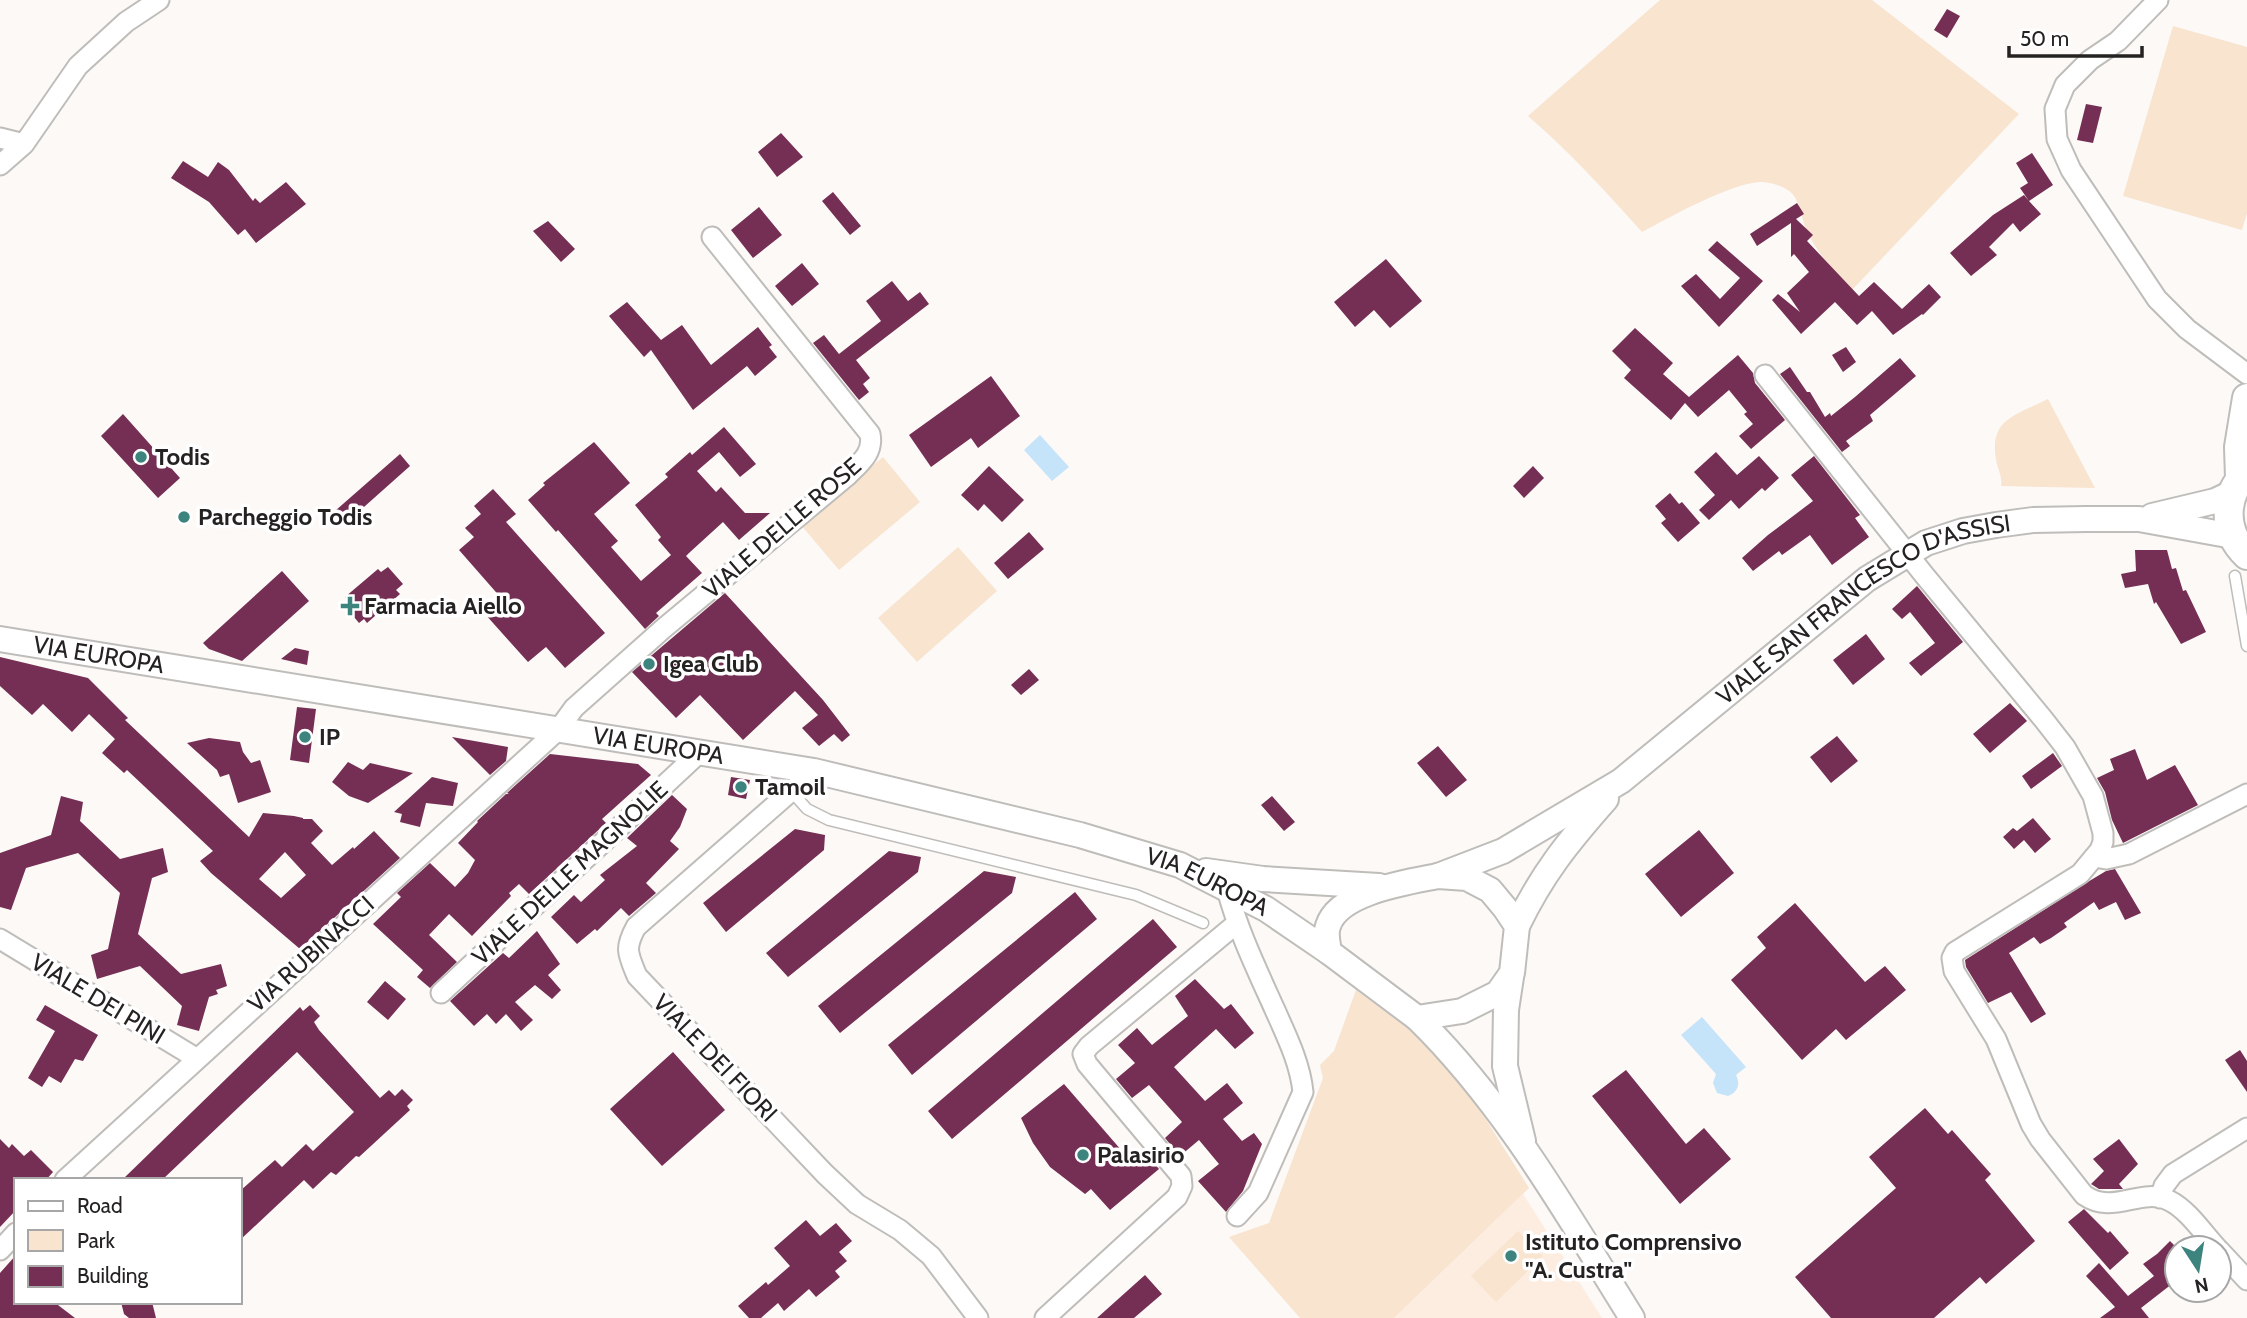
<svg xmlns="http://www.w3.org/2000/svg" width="2247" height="1318" font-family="Cabin,sans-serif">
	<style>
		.education { fill: #fdece0 }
		.green { fill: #f8e4cf }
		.water { fill: #c6e4f9 }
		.building { fill: #752f54; fill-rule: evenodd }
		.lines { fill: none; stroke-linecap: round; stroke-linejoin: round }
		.service-casing { stroke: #bfbdba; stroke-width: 13 }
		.minor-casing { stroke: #bfbdba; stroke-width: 23 }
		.tertiary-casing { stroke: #bfbdba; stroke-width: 28 }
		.secondary-casing { stroke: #bfbdba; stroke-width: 32 }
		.service { stroke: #fff; stroke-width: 10 }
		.minor { stroke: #fff; stroke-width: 19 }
		.tertiary { stroke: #fff; stroke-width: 24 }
		.secondary { stroke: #fff; stroke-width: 28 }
		.poi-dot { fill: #3d847f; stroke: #fff; stroke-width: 2.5 }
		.labels { text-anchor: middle; stroke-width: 7; stroke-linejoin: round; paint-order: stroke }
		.poi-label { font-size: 24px; font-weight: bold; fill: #242322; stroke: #fff; text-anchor: start }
		.street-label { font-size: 24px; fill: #242322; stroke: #fff }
	</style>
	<rect width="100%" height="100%" fill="#fcf9f6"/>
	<!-- education -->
	<path class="education" d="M1523,1194L1602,1318H1394Z"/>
	<!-- green -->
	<path class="green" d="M1660,0H1872L2019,114L1851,291C1836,272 1817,254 1807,231C1802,221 1801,205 1794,196C1788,187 1771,182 1760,182C1729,184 1670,217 1642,232C1606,192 1570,152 1528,116Z
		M2173,26L2247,47V213L2242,230L2123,196Z
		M2048,399L2095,488L2001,486C2003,477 1997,468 1996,459C1989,418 2017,415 2048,399Z
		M883,457L920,502L839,570L801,525Z
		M958,547L997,591L917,662L878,618Z
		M1356,990C1384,1011 1426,1039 1448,1066C1478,1104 1503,1147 1529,1188L1394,1318H1300L1229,1237L1269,1223L1323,1078L1320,1065L1334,1051Z
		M1518,1231L1543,1256L1496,1302L1471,1276Z"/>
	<!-- water -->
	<path class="water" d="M1040,435L1069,467L1052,481L1024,450Z
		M1702,1017L1746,1067L1736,1075C1741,1085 1737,1093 1728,1096L1717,1093L1713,1083L1716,1074L1681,1035Z"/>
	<!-- building -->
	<path class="building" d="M1947,9L1960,16L1947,38L1934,30Z
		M2086,104L2102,107L2093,143L2077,140Z
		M781,133L803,157L777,177L758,152Z
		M2032,153L2053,185L2029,201L2041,214L2020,232L2013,223L1989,247L1997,255L1971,276L1950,253L1993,215L2024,195L2029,201L2020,188L2028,183L2016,163Z
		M183,161L208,177L218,162L229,170L253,201L255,198L260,203L286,182L306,204L256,243L245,229L238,235L209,202L171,178Z
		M833,192L861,226L850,235L822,201Z
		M1797,203L1804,214L1796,219L1813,235L1807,241L1859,296L1874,282L1902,309L1929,284L1941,297L1923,315L1922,314L1893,335L1872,311L1857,325L1835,302L1801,334L1772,300L1778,294L1800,312L1787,293L1809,272L1794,254L1791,257V223L1757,246L1750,234Z
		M759,207L782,235L753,258L731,230Z
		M548,221L575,249L561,262L533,231Z
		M1717,241L1763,281L1719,327L1681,286L1696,274L1720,299L1740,278L1708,250Z
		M1386,259L1422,301L1390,328L1374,310L1355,327L1334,302Z
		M802,263L819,284L792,306L775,286Z
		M892,281L908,301L920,292L929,304L856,360L870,378L863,384L869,392L859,400L813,343L824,335L839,354L881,321L866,301Z
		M627,302L661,340L682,325L711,365L758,327L772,345L769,347L777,357L755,376L747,366L693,410L651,350L644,357L609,316Z
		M1635,328L1673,363L1663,374L1689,397L1738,355L1753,373L1755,383L1785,420L1751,449L1739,436L1753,424L1744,414L1747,412L1729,390L1698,417L1685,403L1671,420L1624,378L1631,370L1612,351Z
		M1846,347L1856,362L1843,372L1832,355Z
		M1900,358L1916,376L1870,415L1873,421L1846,441L1850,446L1842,452L1780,374L1790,367L1807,392H1810L1825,417L1830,413L1831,416L1855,397Z
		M991,376L1020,416L978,448L971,438L931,467L909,435Z
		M123,414L180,478L158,498L101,436Z
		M724,427L756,464L740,477L719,452L697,471L716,492L721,487L745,513H770L739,540L723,522L689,553L686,556L702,573L656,613L659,616L645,629L558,530L556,532L528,500L545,485L543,483L594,442L630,483L594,514L618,541L611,547L641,581L671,555L658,540L661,537L635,505L668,477L665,474L690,452L692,455Z
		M1716,452L1737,475L1759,456L1779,478L1765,491L1762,488L1739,509L1731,500L1709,520L1699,510L1715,495L1694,472Z
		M400,454L410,466L346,523L335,511Z
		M1814,456L1860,515L1855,518L1869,537L1832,565L1810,535L1782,555L1779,551L1753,571L1742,558L1768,535L1813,501L1791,475Z
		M989,466L1024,500L1002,522L984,504L978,511L961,495Z
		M1533,466L1544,478L1524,498L1513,486Z
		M493,489L516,514L506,522L605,633L565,668L546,647L528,662L485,614L502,599L459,550L474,537L465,528L481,514L474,506Z
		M1670,493L1679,504L1682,502L1700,523L1678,542L1661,523L1666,519L1655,506Z
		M1029,532L1044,549L1008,579L994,563Z
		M2135,550H2167L2172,569L2176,568L2183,591L2186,590L2206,632L2181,644L2156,602L2154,604L2148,584L2125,588L2121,574L2136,571Z
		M388,567L403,584L396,590L400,594L367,623L364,619L359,623L344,605L348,601L345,597L378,569L381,572Z
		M282,571L309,601L242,661L209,649L203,643Z
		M1917,586L1963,642L1921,676L1909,663L1935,643L1910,612L1902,619L1892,609Z
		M725,593L823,700L850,735L842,742L834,734L819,746L802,728L818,715L795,691L743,740L700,695L676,718L632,672Z
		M1866,634L1885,659L1853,685L1833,660Z
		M295,648L309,651L307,665L281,659Z
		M0,657L88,678L128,718L125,720L249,837L263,813L294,816L303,818V819H312L323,831L311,843L332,865L353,847L354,849L374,831L400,858L300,949L211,873L200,861L213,851L127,770L124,773L102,753L115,739L89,714L72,732L43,704L32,715L0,686ZM285,852L306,875L281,898L259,879Z
		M1029,669L1039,680L1021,695L1011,685Z
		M2010,703L2027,721L1990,753L1973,734Z
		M297,707L316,709L309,763L290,760Z
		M1837,736L1858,761L1831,783L1810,757Z
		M452,737L508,747L506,761L490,775Z
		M209,738L240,742L243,752L251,763L260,760L271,792L238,803L229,774L220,777L217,770L187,743Z
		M1438,746L1467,780L1446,797L1417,763Z
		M2135,749L2147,780L2175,765L2198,805L2123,843L2112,820L2105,792L2097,778L2114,770L2110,759Z
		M2053,753L2062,766L2031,789L2022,776Z
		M550,754L638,764L651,775L602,819L606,823L529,894L519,884L509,893L511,896L472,936L449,914L429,935L457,962L430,988L417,977L423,970L373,924L401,897L397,893L430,863L455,887L468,873L475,860L458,843L478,822L477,821L506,794H509L507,793Z
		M348,762L363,770L370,763L413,773L368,803L349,796L332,782Z
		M432,777L458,783L453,806L426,803L420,827L400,822L402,814L394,812Z
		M731,777L750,780L746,799L728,795Z
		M672,795L687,809L680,827L670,841L679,849L646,883L656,893L629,916L621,908L597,931L595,929L577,944L551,917L574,895L581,902L605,880L600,875L637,846L627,838Z
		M61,796L83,802L80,821L120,859L163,848L168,872L152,878L138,934L181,974L221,964L227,986L216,990L218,994L209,997L199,1031L177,1025L182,1006L140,966L97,979L91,955L108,949L120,893L78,853L26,868L11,910L0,907V853L51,835Z
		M1272,796L1295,822L1284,831L1261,805Z
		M2033,818L2051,839L2035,853L2024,840L2014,849L2003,837L2013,828L2017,831Z
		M795,829L825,835L824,850L726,932L703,903Z
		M1699,830L1734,873L1681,917L1645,874Z
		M889,851L921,857L918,872L788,977L766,953Z
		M2115,869L2141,913L2125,920L2116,902L2099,910L2094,902L2064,923L2067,927L2051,938L2040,944L2034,937L2009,953L2046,1014L2031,1023L2011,992L1988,1003L1966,967L1965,960L2091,880L2106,871Z
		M984,871L1016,877L1012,893L840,1033L818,1006Z
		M1075,892L1097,919L912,1075L888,1045Z
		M1795,903L1865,982L1885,966L1906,990L1846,1040L1836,1029L1802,1060L1731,980L1766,948L1757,937Z
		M1153,919L1177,947L952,1139L928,1111Z
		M537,931L560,964L548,975L561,990L552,999L535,985L515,1002L533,1020L521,1031L506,1014L496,1024L487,1014L474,1026L450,1001L503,953L509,958Z
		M1195,979L1224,1009L1231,1004L1254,1033L1235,1049L1216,1029L1174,1067L1205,1101L1227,1083L1243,1103L1223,1119L1242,1141L1254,1133L1262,1144L1243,1191L1226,1212L1198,1181L1219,1164L1199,1140L1180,1156L1165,1138L1182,1122L1149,1085L1132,1098L1116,1079L1135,1063L1118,1045L1137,1028L1152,1045L1188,1016L1175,996Z
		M385,981L406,999L388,1020L367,1002Z
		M45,1005L98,1035L83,1061L75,1059L61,1083L49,1076L42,1087L28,1078L55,1031L36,1020Z
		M310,1005L320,1016L314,1022L319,1030L380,1098L389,1090L395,1096L402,1089L413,1100L407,1106L410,1110L359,1157L356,1156L336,1175L331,1172L313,1189L304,1180L240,1240V1191L275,1160L282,1167L306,1144L313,1151L354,1112L297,1052L162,1180H122L300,1007L303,1011Z
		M2240,1050L2247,1061V1092L2225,1060Z
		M673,1052L725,1110L662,1166L610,1109Z
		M1626,1070L1686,1144L1704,1128L1731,1159L1680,1204L1592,1096Z
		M1064,1084L1135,1166L1149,1157L1159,1169L1110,1210L1091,1189L1085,1194L1050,1167L1033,1143L1021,1118Z
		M1925,1108L1948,1134L1952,1130L1991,1174L1985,1180L2035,1241L1986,1284L1980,1277L1934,1318H1831L1795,1277L1896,1188L1869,1157Z
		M0,1139L9,1148L12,1144L24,1156L31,1150L53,1172L46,1180H16V1210L0,1227Z
		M2119,1139L2138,1164L2119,1184L2123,1189H2099L2091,1184L2104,1171L2093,1159Z
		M2084,1209L2108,1233L2110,1231L2129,1253L2110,1270L2068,1222Z
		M806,1220L820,1236L836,1223L852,1241L839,1252L847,1261L835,1271L840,1277L816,1297L809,1289L784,1311L778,1303L761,1318H749L738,1306L766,1282L768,1285L790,1266L774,1248Z
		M2170,1241L2177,1248V1280L2141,1308L2149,1318H2100L2115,1307L2086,1276L2099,1263L2128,1296L2154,1276L2143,1264L2157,1254Z
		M16,1255V1302H54L75,1318H0V1273Z
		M1145,1275L1162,1294L1134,1318H1097Z
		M121,1302H152L156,1318H129L124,1314Z"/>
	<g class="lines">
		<!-- service casing -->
		<g class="service-casing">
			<path id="service" d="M2235,576L2247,646
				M791,791L807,809L829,820L1136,895L1203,923"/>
		</g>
		<!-- minor casing -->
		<g class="minor-casing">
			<path id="minor" d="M2158,0L2118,41L2090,60L2065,85L2055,109L2057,139L2071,170L2157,299L2187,329L2247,374
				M0,138L24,144
				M0,165L24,144L78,66L126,22L159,0
				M1765,375L1925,576L2044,720L2065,747L2093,796L2103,833V842L2100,850L2080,874L1955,952L1952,958L1954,971L1996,1039L2031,1124L2040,1139L2084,1195C2114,1216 2140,1186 2170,1201C2188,1210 2203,1233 2217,1248
				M814,771L636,927C624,949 628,954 637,976L825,1174L857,1204L900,1230L931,1256L978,1318
				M2094,857L2106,859L2129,854L2247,794
				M1227,889C1238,931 1257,970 1275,1010C1287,1037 1300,1063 1303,1092L1258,1193L1237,1216
				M0,939L196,1058
				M441,993L699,753
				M65,1180L558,730L574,708L664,628L847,476C860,463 874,453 870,434L712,237
				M2160,1198L2164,1186L2173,1174L2247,1128
				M0,1250L16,1233
				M2219,1250L2247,1280
				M1045,1318L1177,1197L1182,1186L1181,1176L1087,1064L1083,1054L1089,1046L1236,924"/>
		</g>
		<!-- tertiary casing -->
		<g class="tertiary-casing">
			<g id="tertiary">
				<path d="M2152,516L2215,501L2232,493"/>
				<path id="s1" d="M0,639L814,771L1080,835L1180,865L1266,909L1329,952"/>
				<path d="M1206,871L1263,879L1379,886"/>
				<path id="s2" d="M1438,876L1503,851L1621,781L1867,579L1926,543L1963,531L1996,525L2033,520L2086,519H2139L2233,536"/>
				<path d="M1438,876L1467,878L1490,890L1505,908L1517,926L1512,973L1498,993L1462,1011L1417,1018L1329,952C1328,944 1325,934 1328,926C1338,892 1408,882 1438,876Z"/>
				<path d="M1517,926C1542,874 1568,842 1606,799"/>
				<path d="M1511,977L1506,1010L1505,1066L1523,1141"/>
				<path d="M1417,1018C1505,1104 1567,1214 1632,1318"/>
			</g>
		</g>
		<!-- secondary casing -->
		<g class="secondary-casing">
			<path id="secondary" d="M2247,472C2223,496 2222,531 2247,555
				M2240,478L2239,447L2247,398"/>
		</g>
		<!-- service -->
		<use href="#service" class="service"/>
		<!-- minor -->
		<use href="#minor" class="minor"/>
		<!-- tertiary -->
		<use href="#tertiary" class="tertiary"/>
		<!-- secondary -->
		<use href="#secondary" class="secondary"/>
	</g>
	<!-- markers -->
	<g class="poi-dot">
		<circle cx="141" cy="457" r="7"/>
		<circle cx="184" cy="517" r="7"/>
		<path d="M346.5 595.5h7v7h7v7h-7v7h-7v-7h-7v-7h7z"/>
		<circle cx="649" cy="664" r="7"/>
		<circle cx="305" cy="737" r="7"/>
		<circle cx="741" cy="787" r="7"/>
		<circle cx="1083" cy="1155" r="7"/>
		<circle cx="1511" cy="1256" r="7"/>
	</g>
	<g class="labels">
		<!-- poi labels -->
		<g class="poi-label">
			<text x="155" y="465">Todis</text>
			<text x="198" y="525">Parcheggio Todis</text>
			<text x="364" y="614">Farmacia Aiello</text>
			<text x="663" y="672">Igea Club</text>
			<text x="319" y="745">IP</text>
			<text x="755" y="795">Tamoil</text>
			<text x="1097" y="1163">Palasirio</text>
			<text x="1525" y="1250">Istituto Comprensivo<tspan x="1525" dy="28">"A. Custra"</tspan></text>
		</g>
		<!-- street labels -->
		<g class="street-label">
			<text transform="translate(782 528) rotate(-41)" y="8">VIALE DELLE ROSE</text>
			<text dy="8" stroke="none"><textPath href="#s2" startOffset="508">VIALE SAN FRANCESCO D'ASSISI</textPath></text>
			<text dy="8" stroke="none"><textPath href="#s1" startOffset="100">VIA EUROPA</textPath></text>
			<text dy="8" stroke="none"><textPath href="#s1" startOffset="667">VIA EUROPA</textPath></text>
			<text transform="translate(570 873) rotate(-43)" y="8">VIALE DELLE MAGNOLIE</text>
			<text dy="8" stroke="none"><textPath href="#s1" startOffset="1234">VIA EUROPA</textPath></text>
			<text transform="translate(311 954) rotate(-42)" y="8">VIA RUBINACCI</text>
			<text transform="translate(98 999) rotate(31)" y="8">VIALE DEI PINI</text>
			<text transform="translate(715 1058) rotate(46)" y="8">VIALE DEI FIORI</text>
		</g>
	</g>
	<!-- legend -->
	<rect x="14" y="1178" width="228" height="126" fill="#ffffff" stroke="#a7a7a7" stroke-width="2"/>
	<rect x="28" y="1201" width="35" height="10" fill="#ffffff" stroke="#a7a7a7" stroke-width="2"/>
	<text x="77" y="1213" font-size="21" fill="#242322">Road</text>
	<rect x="28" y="1230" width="35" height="21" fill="#f8e4cf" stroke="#a7a7a7" stroke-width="2"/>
	<text x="77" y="1248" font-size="21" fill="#242322">Park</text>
	<rect x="28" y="1266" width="35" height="21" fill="#752f54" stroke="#a7a7a7" stroke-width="2"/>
	<text x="77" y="1283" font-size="21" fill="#242322">Building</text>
	<!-- north arrow -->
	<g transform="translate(2198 1269) rotate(168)"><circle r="33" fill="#ffffff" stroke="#a7a7a7" stroke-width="2"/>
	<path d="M0-5L12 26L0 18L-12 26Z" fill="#3d847f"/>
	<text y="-10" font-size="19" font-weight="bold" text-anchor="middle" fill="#242322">N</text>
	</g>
	<!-- scale -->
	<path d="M2009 46v10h133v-10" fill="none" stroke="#242322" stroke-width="3.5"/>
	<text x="2020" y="46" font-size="21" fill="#242322" stroke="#ffffff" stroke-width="5" paint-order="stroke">50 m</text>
</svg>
